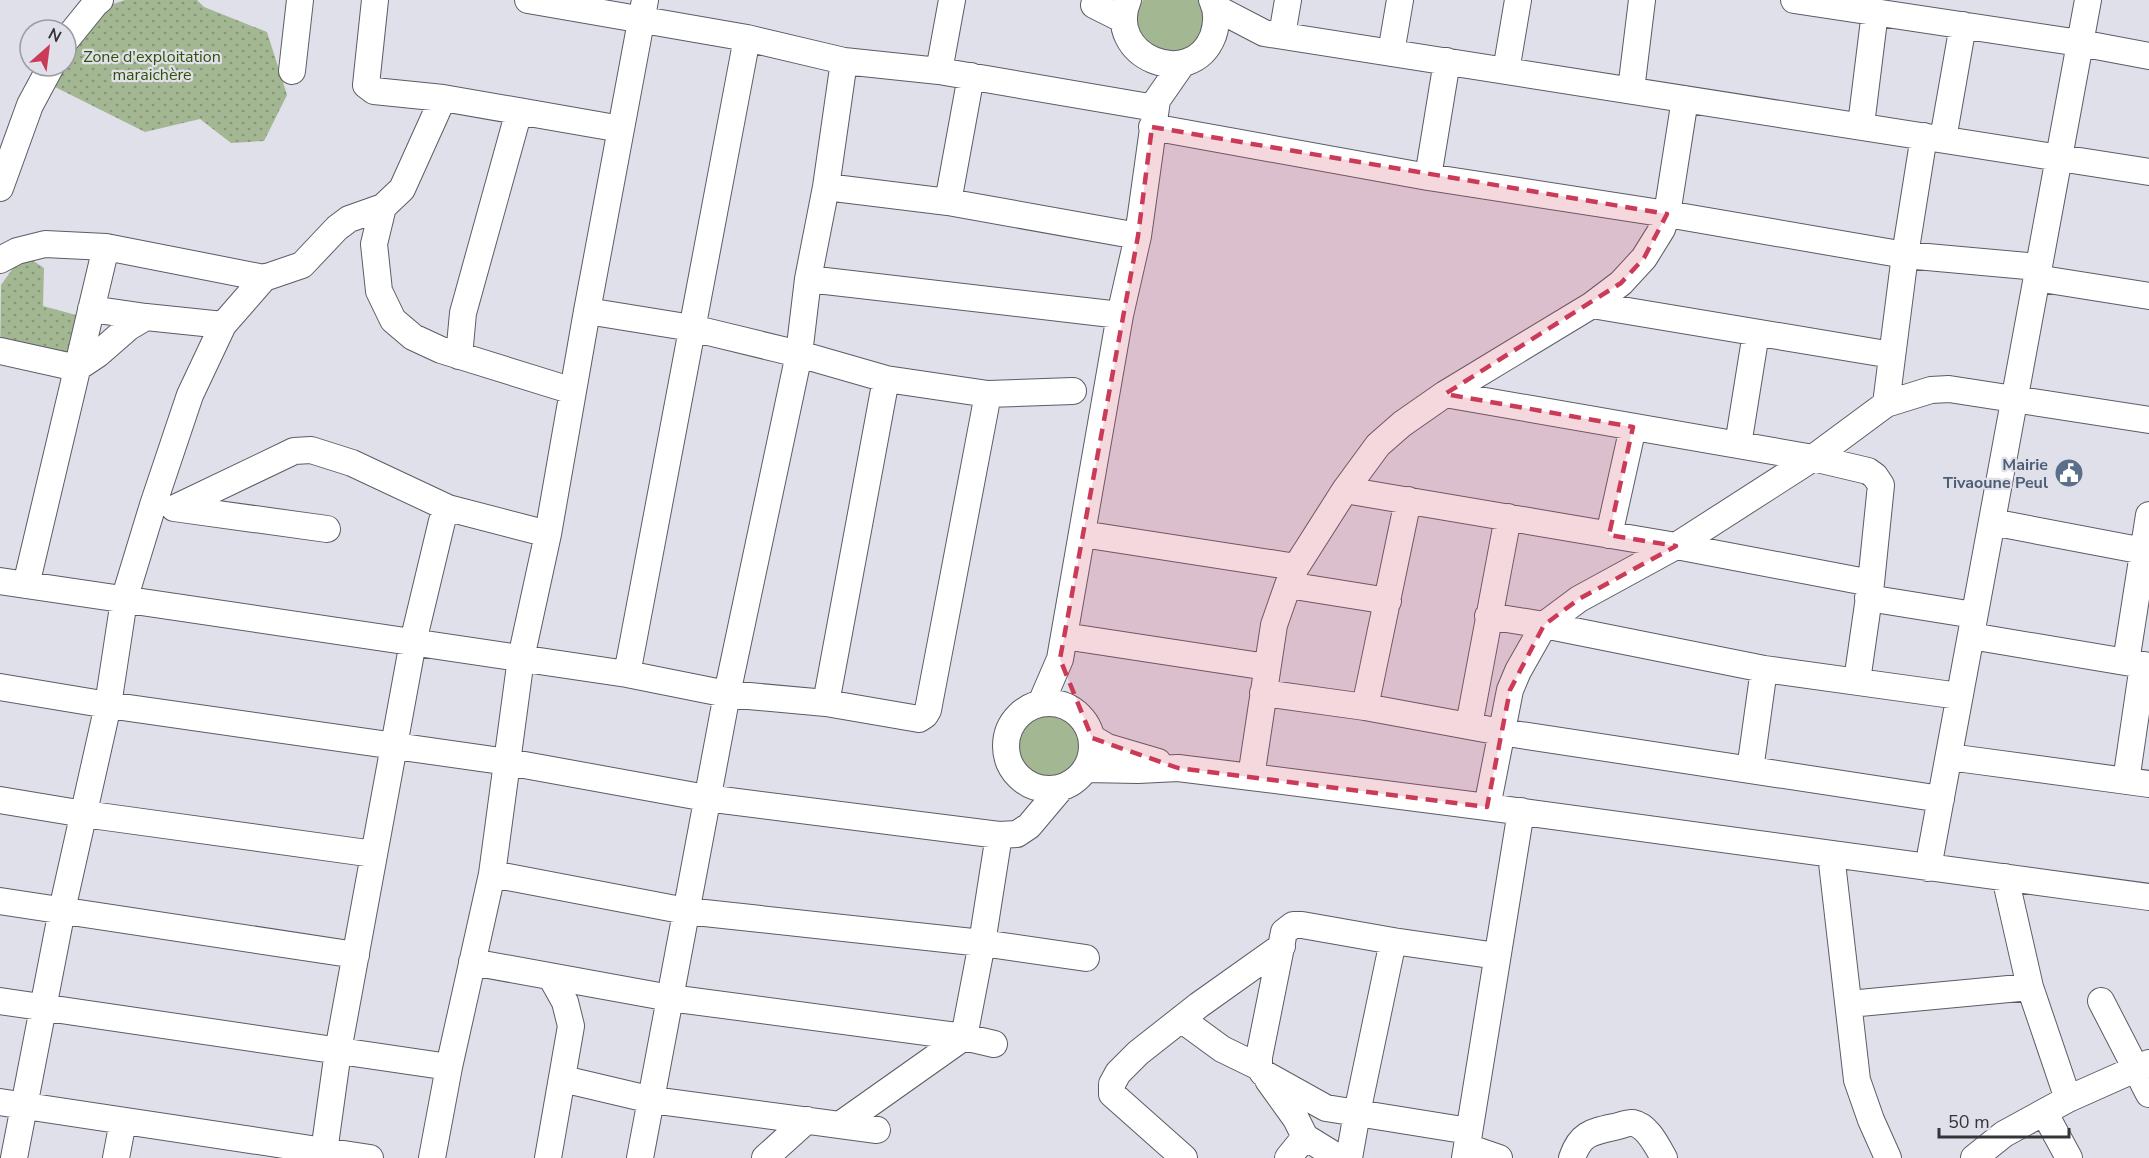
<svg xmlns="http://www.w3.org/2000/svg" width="2149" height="1158" font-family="'Nunito Sans',sans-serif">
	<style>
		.grass { fill: #a4b793 }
		.garden { fill: url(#garden-dots) }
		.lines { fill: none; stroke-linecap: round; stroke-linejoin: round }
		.minor-casing { stroke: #5b5c65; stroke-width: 28 }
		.minor { stroke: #fff; stroke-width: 26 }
		.marked { fill: #cb3b58; fill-opacity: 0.2; stroke: #cb3b58; stroke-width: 4.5; stroke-dasharray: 12 8; stroke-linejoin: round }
		.labels { text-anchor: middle; stroke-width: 4.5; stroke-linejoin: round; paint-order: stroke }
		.park-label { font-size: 16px; fill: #325004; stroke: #dfe0ea }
		.service-label { font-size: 16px; font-weight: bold; fill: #4e5e75; stroke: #dfe0ea; text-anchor: end }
	</style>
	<defs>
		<pattern id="garden-dots" width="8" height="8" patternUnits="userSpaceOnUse" patternTransform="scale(1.5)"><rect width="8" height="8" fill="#a4b793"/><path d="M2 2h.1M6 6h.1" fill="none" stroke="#869679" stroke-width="1.8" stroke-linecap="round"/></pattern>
	</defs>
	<rect width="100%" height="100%" fill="#dfe0ea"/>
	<!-- grass -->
	<path class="grass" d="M1143,0H1199C1204,8 1206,17 1204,27C1195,74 1114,49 1143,0Z
		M1015 750a34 34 0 1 1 68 0a34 34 0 1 1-68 0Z"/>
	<!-- garden -->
	<path class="garden" d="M125,0H197L204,7L267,32L287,95L264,141L231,143L200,119L145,132L49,84L59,66H66V52L86,13Z
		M23,254L44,268L43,306L87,318L91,371L0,362L1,285Z"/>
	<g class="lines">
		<!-- minor casing -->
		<g class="minor-casing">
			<path id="minor" d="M375,0L366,85L374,91L443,98L621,129
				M528,0L747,38L844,61L939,71L1155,108
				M1128,0C1104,56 1191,92 1213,36C1217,24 1218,12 1212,0
				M1794,0L2080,43L2149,56
				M1094,5L1124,20
				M1216,8L1264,33L2149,172
				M1282,35L1288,0
				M66,40L96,3L100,0
				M1391,53L1400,0
				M292,71L300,0
				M939,71L952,0
				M1506,71L1518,0
				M1631,90L1642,0
				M1861,125L1875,12
				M1152,127L1428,177L1667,214L1905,255L2038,267
				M1943,139L1963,25
				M1428,177L1447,61
				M826,187L948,202L1138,236
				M0,188L30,105L51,66
				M948,202L971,76
				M383,207L374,244L379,291L393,320L413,337L441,350L573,391
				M0,260L17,251L45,244L106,247L264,278L302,265L337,228L349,219L383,207L402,189L443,98
				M2036,278L2149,296
				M808,279L1120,315
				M1592,305L1892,355
				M91,309L146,317
				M587,311L692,328L799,354L886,379L988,394L1073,391
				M0,351L77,368L98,354L129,327L146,317L223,325
				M459,356L463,313L519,111
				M1445,394L1813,458L1868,471L1875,476L1881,485L1871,583L1857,681
				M1886,404L1905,255L1924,136
				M1738,445L1756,333
				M1345,490L1676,546L1871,583
				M174,508L327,529
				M175,508L294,451L311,450L352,463L448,508L548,534
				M1992,522L2149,552
				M1082,534L1296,567
				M1609,535L1633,427
				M0,581L627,674L727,694L826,703L919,719L925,715L928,710L988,394
				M26,585L106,247
				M1288,585L1388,601
				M1868,598L1974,615
				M1488,616L1544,625L1764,669L1959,696
				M1064,636L1267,667
				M1971,636L2149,666
				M2126,662L2149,515
				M627,674L747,38
				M0,687L108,705L508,762L706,798L999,835L1017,834L1029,826L1061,788
				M1263,693L1365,707L1501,732L1941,799
				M1006 746a43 43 0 1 1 86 0a43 43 0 1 1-86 0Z
				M826,703L886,379
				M1041,703L1060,659L1120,315L1138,236L1157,100L1182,64
				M1365,707L1408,500
				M1469,725L1508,517
				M1092,738L1107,747L1158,762
				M1949,757L2149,784
				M1086,769L1138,770L1178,768L1251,777L1487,807L2149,897
				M1750,770L1764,669
				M1251,777L1274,625L1288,585L1296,567L1345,490L1378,445L1402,424L1445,394L1592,305L1621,283L1644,258L1662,229L1667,214L1685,99
				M2126,781L2143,665
				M0,800L84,814L374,854
				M1487,807L1510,690L1518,671L1544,625L1579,599L1676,546L1813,458L1886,404L1931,390L1949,389L2149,420
				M1831,854L1857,1080L1871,1120L1888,1158
				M1928,868L2088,0
				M492,874L686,911L982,943L1086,958
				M2005,877L2030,987L2068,1099
				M0,901L356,955
				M472,962L670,998L964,1037L994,1044
				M0,1001L449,1067
				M2101,1001L2149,1094
				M1849,1004L2030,987
				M1181,1019L1222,1049L1259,1067
				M563,1079L652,1100L877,1130
				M1268,1080L1296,1119L1305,1137
				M0,1102L370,1158
				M2044,1112L2069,1158
				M841,1124L964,1037L982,943L999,835
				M1469,1131L1326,1108L1263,1073L1259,1067V1057L1284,932L1293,925H1302L1393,941L1497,956
				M1467,1147L1499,1158
				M324,1152L338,1051L413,642L442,521L448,508
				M14,1158L62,910L108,705L124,600L153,505L190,395L223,325L264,278
				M116,1158L123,1121
				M432,1158L449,1067L492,874L521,658L548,534L587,311L645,0
				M548,1158L571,1026L565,1002L551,977
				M640,1158L727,694L799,354L808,279L826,187L844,61
				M765,1158L807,1120
				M1184,1158L1112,1094V1084L1118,1073L1138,1053L1199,1005L1282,946
				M1288,1158L1305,1137L1339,1158
				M1349,1158L1357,1113L1393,941
				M1465,1158L1521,811
				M1572,1158C1580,1134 1591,1132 1614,1127C1620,1126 1628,1122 1633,1123C1648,1126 1657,1146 1664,1158
				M1974,1158L2004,1134L2068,1099L2149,1063"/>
		</g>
		<!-- minor -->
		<use href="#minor" class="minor"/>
	</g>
	<!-- marked area -->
	<path class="marked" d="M1152,127L1667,214L1644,258L1621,283L1445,394L1633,427L1609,535L1676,546L1579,599L1544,625L1510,690L1487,807L1178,768L1092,738L1060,659L1138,236Z"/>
	<!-- icons -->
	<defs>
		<g id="civic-disc" transform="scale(1.5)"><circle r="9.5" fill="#5c6f8a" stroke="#dfe0ea"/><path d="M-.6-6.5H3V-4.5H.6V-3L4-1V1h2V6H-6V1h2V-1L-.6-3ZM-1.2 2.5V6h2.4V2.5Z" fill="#fff"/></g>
	</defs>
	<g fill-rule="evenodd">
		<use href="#civic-disc" x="2069" y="473"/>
	</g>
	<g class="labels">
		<!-- park labels -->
		<g class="park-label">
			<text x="152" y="62">Zone d'exploitation<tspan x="152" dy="18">maraichère</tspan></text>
		</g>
		<!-- service labels -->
		<g class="service-label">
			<text x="2048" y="470">Mairie<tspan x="2048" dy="18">Tivaoune Peul</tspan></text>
		</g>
	</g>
	<!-- north arrow -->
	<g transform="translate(48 48) rotate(28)"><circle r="28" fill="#dfe0ea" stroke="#9b9ca3" stroke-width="1.5"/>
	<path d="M0-4.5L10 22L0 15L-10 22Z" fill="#cb3b58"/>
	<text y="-9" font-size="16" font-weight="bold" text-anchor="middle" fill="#343539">N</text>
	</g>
	<!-- scale -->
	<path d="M1939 1128v9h130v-9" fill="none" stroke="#343539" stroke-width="3"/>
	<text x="1948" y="1128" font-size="18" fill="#343539" stroke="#dfe0ea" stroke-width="4.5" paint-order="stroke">50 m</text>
</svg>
